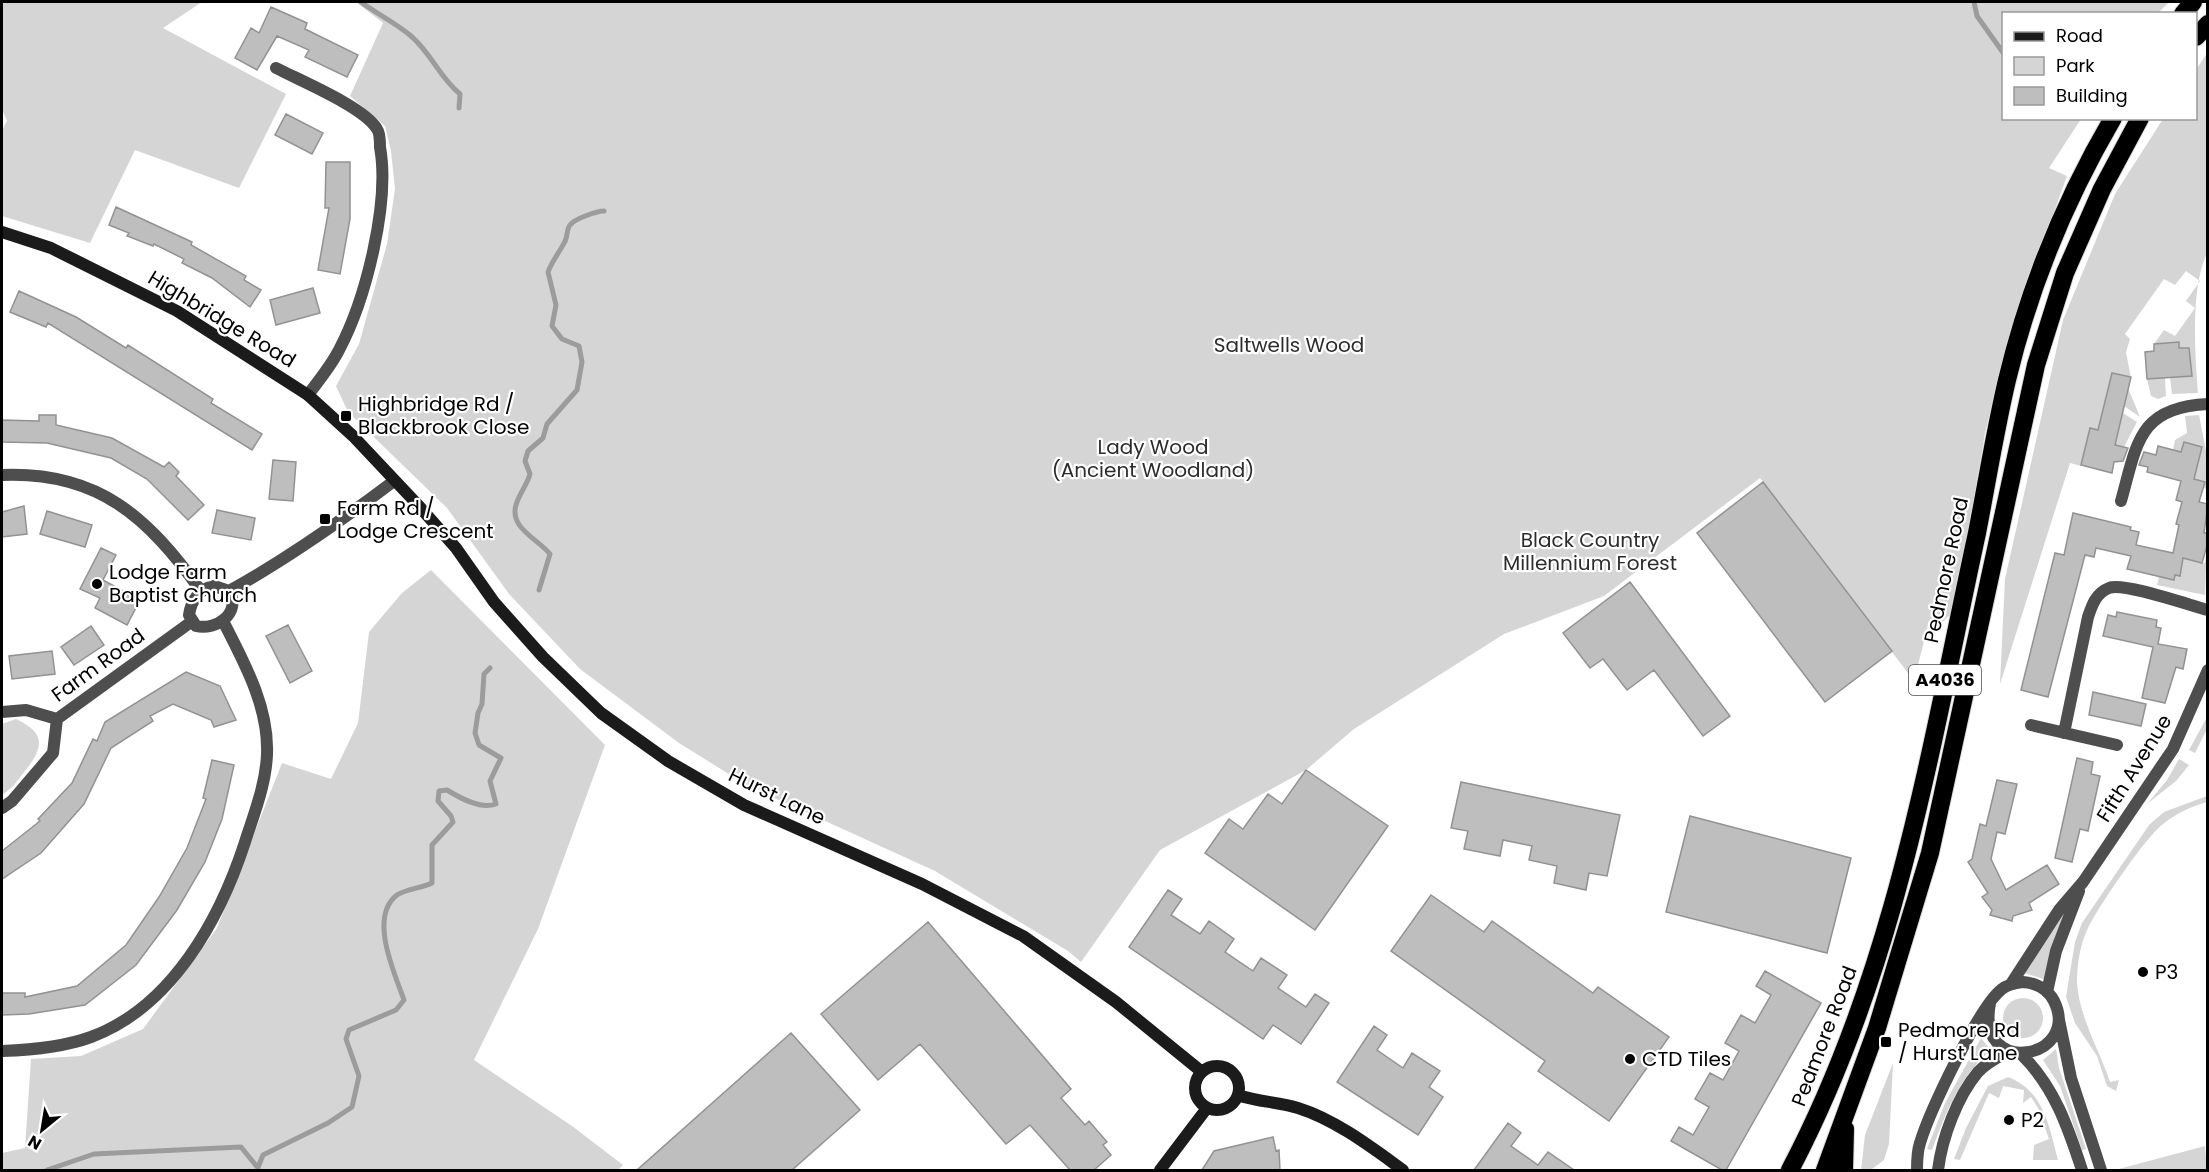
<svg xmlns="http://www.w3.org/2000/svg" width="2209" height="1172" font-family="Poppins,sans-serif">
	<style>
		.green { fill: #d5d5d5 }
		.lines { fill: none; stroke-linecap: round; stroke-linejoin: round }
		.stream { stroke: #9c9c9c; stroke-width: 5 }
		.building { fill: #bebebe; stroke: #929292; stroke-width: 1.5 }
		.highway-casing { stroke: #dbdbdb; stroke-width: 20 }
		.street { stroke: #4e4e4e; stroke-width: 12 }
		.secondary { stroke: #1b1b1b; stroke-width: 12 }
		.highway { stroke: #000; stroke-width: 18 }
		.poi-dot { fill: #000; stroke: #fff; stroke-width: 2 }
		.labels { text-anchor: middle; stroke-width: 4.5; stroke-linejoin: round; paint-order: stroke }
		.shield { fill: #fff; stroke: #4c4c4c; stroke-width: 1.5 }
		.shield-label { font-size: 18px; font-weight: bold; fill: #000 }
		.street-label { font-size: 20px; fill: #000; stroke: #fff }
		.park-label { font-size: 20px; fill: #2c2c2c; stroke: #fff }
		.poi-label { font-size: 20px; fill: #000; stroke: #fff; text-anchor: start }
	</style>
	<rect width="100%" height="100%" fill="#fff"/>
	<!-- green -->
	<path class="green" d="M2,2H202L163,28L286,94L239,188L135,150L90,243L2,216V130L7,121L2,109Z
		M356,2H2169L2158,13L2004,14V118L2081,119L2049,168L2067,176L2011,330L1985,433L1957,607L1944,621L1928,625L1914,681L1760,478L1604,596L1504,634L1354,729L1306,770L1160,850L1081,962L1068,951L935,871L748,786L679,743L580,669L509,594L447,508L348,412L336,386L359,344L387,244L395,189L391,151L385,126L350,96L383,23Z
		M2207,53L2208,252C2190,284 2195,356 2198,393L2172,394L2170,377L2191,375L2189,348H2179L2178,342L2154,344L2164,330L2175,336L2195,308L2186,301L2200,281L2186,271L2175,285L2164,279L2125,334L2130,339L2126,352L2131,378L2112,373L2098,430L2090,429L2081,466L2070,463L2000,684L2005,579L2063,320L2115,194L2163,119L2196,118V70Z
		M2165,378L2166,396L2158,399L2151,396L2147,379Z
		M2128,388L2140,417L2124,406Z
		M2123,413L2137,422L2124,447L2115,445Z
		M2199,415L2207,456V490L2194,479L2202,447L2184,442L2181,452L2173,450L2175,440L2187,433L2185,416Z
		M2207,542L2205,595L2157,585L2159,577L2174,580L2181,557L2205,563Z
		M431,570L605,745L538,929L474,1060L572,1126L623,1165L618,1170H2V1153L25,1148L31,1059L81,1056L143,1029L217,928L282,763L331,779L358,723L369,632L402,593Z
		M2207,717V729L2195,753L2189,750Z
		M16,719C46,733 44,747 25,771C18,780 12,789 2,795V724Z
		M2179,759L2189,765L2176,781L2147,804L2167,780Z
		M2207,796V802C2190,807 2177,813 2163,824C2144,839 2099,906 2088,928C2080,944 2077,965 2077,982C2079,1017 2099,1049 2110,1082L2119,1080L2116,1091L2107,1086L2097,1056L2075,1023L2066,997L2075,942L2082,923L2149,825L2164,812Z
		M2065,910L2044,979L2024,973Z
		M2003 1018a20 20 0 1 1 40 0a20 20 0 1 1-40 0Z
		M1981,1038L1991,1050C1960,1076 1946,1112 1932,1150L1927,1149L1945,1103Z
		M2056,1049L2059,1068L2086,1149L2082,1150L2060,1086L2043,1060Z
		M1893,1063L1889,1144L1884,1160L1871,1170H1861L1865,1135Z
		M2008,1077C2044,1091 2049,1126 2058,1160H2033L2034,1145L2049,1139L2038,1108L2031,1097L2023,1103L2024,1090L2003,1086L1999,1098L1989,1093L1960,1160L1954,1159L1966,1128L1988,1086Z
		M2205,1146L2207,1170H2115Z"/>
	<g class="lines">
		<!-- stream -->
		<path class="stream" d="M361,2C377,14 396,23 411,36C431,53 440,78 460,94L459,108
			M1974,2L1977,16L2004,54
			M539,590L550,554C538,539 509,528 516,505C519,494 527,485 530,474L525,461L528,451L543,438L547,424L577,390L582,362L579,346L562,339L552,326L556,305L548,272C552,261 559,253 564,243C568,238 566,230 570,225C574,219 597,211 604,211
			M47,1170L94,1154L241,1147L258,1168
			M257,1170L263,1155L328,1123L352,1107L359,1076L346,1039L349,1030L396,1010L404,1000C395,974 368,917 397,895C406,889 422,888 432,883V845L453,822L451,816L438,801L439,791L447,790C460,798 481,810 496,804L490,781L501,758L479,745L475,733L478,713L482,704L484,674L490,668"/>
	</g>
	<!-- building -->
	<path class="building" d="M271,7L307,23L305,29L358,55L347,77L305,57L309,50L277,36L257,70L235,58L251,28L259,33Z
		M286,114L323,133L312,154L275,135Z
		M326,162H350V219L340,274L318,270L329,208H325Z
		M116,207L192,242L191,245L246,276L244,280L261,290L250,307L212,278L182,263L184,259L154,244L153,246L127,236L129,233L109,225Z
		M313,288L320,313L276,325L270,300Z
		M19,291L76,317L126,348L128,345L213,399L211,403L262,434L252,450L48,323L46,327L10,312Z
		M2179,342V348H2189L2192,376L2147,379L2145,352L2154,351V344Z
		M2112,373L2131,377L2115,445L2128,448L2123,461L2114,462L2112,473L2081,465L2090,428L2098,430Z
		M39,415H56V425L112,438L164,467L169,462L179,472L176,476L204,505L188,520L147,479L111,458L47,443L2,442V420L39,421Z
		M2184,442L2202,447L2194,479L2205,482L2199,502L2208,504L2204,533H2208V542L2202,563L2183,558L2180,576L2175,575L2174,580L2127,569L2131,556L2096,548L2094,557L2085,555L2048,697L2021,690L2055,553L2064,555L2073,513L2131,527L2130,530L2139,532L2136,545L2173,553L2179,525L2176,524L2182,502L2176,500L2181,481L2147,472L2148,467L2139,465L2144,452L2156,455L2158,446L2181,452Z
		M273,460L296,462L293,501L269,499Z
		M1763,482L1892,651L1825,702L1697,533Z
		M24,506L27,534L2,537V512Z
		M217,510L255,518L251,540L212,533Z
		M47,511L92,525L85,547L40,534Z
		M101,548L116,555L103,580L140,600L127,625L95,608L100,598L80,589Z
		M1630,582L1730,716L1703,736L1654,670L1627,690L1603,659L1590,668L1563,633Z
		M2117,612L2157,620L2156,627L2161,628L2158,644L2187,649L2183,669L2176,667L2165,703L2142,698L2153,647L2103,636L2108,615L2116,617Z
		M288,625L312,671L290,683L266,636Z
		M91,626L104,645L74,665L61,647Z
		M52,651L55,674L12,679L9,656Z
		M186,672L220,686L236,720L214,727L211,720L173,704L150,716L153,721L111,748L84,804L41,853L2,879V851L40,821L38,819L72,783L93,739L97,741L105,722Z
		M2093,692L2146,704L2141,726L2089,715Z
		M2077,758L2093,762L2091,774L2100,776L2088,831L2080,829L2072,862L2055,858Z
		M212,760L234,765L222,819L205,862L177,910L136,965L85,1005L29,1014L2,1015V993H25V997L77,986L126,945L159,897L187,848L206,799L203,798Z
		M1306,770L1388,826L1315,930L1205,853L1229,819L1243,829L1268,794L1282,804Z
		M1997,780L2017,784L2005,834L1997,832L1991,859L2006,890L2047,865L2059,884L2029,903L2032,910L2013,916L2012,921L1990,915L1992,910L1982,897L1988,893L1968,862L1972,859L1980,824L1986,826Z
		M1461,782L1620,815L1607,876L1589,873L1586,890L1554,883L1557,866L1529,860L1532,846L1503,840L1500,856L1464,849L1468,831L1451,828Z
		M1690,816L1851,858L1827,953L1666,912Z
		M1168,890L1182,899L1171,915L1200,934L1209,921L1234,939L1225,952L1253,971L1261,958L1287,975L1278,988L1306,1007L1315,994L1329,1003L1301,1044L1273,1025L1263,1039L1129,947Z
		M1431,895L1484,932L1492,921L1593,993L1598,987L1669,1037L1609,1121L1538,1071L1545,1061L1391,951Z
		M928,922L1071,1089L1061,1098L1085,1125L1089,1121L1107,1142L1103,1145L1111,1155L1094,1170H1070L1030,1125L1006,1144L920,1044L878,1080L821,1014Z
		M1765,971L1821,1003L1726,1170H1722L1671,1141L1679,1127L1693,1135L1709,1107L1695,1099L1710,1073L1723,1080L1739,1051L1725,1043L1741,1015L1755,1023L1771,995L1756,986Z
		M1374,1026L1387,1035L1377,1050L1403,1068L1412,1053L1440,1071L1429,1087L1443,1097L1418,1135L1337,1082Z
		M791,1033L860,1110L792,1170H637Z
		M1508,1123L1521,1133L1511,1146L1538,1165L1548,1152L1574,1170H1474Z
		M1273,1137L1276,1151L1279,1150L1280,1170H1202L1214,1151Z"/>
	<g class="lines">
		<!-- highway casing -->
		<g class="highway-casing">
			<path id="highway" d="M2183,14L2193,2
				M2196,37L2208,24
				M1790,1170C1896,968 1929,754 1977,533C1987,482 1995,431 2007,380C2029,288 2065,200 2113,118
				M1825,1170L1877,1028L1930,853L2036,365L2065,273L2102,189L2140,118
				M1844,1170L1845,1129"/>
		</g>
		<!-- street -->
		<path class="street" d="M276,68C301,81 364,107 377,129C380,133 380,141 380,147C390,203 366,299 339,350C331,366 319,380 308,395
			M2,475C98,471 148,517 201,591
			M2121,501C2137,444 2138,407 2208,404
			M214,586L229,591C242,613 216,631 196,626L189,615C191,601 199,589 214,586Z
			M229,591C287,559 341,521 394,481
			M2,712L26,710L57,719
			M2031,725L2117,745
			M2064,733L2088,617C2092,605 2096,593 2109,588C2123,582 2189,605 2208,610
			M2,808L12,801L53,753L57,719L191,622
			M2011,984L2059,910L2083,882L2173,749L2208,670
			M2047,992L2056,951L2079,891
			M2059,1020L2071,1078L2101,1170
			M2,1051C30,1050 64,1047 91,1037C172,1007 220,919 245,842C254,814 266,784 267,754C269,707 244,662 223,621
			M2021,1054C2054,1086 2068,1127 2082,1170
			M1917,1170C1917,1161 1917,1152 1920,1143C1929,1113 1979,1006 2002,989C2008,984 2016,983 2023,982C2036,983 2048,989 2054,1001C2082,1058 1975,1080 1990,1003
			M1938,1170C1942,1138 1957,1097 1978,1072C1986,1063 1998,1057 2009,1051"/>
		<!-- secondary -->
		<path class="secondary" d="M2,232L51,248L177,311L308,395L353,436L418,505L456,548L494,602L543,657L601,713L668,761L744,805L922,884L1023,936L1116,1002L1202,1072
			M1195 1088a22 22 0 1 1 44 0a22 22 0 1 1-44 0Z
			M1238,1095C1258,1102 1279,1102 1298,1108C1336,1120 1371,1147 1403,1170
			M1160,1170L1207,1108"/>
		<!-- highway -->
		<use href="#highway" class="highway"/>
	</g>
	<!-- markers -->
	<g class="poi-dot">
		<rect x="340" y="410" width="12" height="12" rx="3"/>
		<rect x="319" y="513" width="12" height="12" rx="3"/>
		<circle cx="97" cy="584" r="6"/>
		<circle cx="2143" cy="972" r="6"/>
		<rect x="1880" y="1036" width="12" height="12" rx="3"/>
		<circle cx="1630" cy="1059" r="6"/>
		<circle cx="2009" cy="1120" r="6"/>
	</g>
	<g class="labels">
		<!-- shield labels -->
		<rect class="shield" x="1909" y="665" width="72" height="30" rx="4.5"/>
		<g class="shield-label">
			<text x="1945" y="686">A4036</text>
		</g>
		<!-- street labels -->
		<g class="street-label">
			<text transform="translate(222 319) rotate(31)" y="7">Highbridge Road</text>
			<text transform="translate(1946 570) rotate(-78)" y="7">Pedmore Road</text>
			<text transform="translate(98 665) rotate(-36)" y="7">Farm Road</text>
			<text transform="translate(2134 768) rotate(-58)" y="7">Fifth Avenue</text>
			<text transform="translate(777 796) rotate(26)" y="7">Hurst Lane</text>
			<text transform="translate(1824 1036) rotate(-69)" y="7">Pedmore Road</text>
		</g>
		<!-- park labels -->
		<g class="park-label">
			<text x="1289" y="352">Saltwells Wood</text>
			<text x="1153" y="454">Lady Wood<tspan x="1153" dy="23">(Ancient Woodland)</tspan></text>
			<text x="1590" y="547">Black Country<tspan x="1590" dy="23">Millennium Forest</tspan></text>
		</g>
		<!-- poi labels -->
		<g class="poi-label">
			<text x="358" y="411">Highbridge Rd /<tspan x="358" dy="23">Blackbrook Close</tspan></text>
			<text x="337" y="515">Farm Rd /<tspan x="337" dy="23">Lodge Crescent</tspan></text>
			<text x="109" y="579">Lodge Farm<tspan x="109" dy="23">Baptist Church</tspan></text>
			<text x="2155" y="979">P3</text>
			<text x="1898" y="1037">Pedmore Rd<tspan x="1898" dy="23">/ Hurst Lane</tspan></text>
			<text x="1642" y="1066">CTD Tiles</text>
			<text x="2021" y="1127">P2</text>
		</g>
	</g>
	<!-- border -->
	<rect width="2209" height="1172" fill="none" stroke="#000000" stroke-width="6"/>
	<!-- legend -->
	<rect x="2002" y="12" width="195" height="108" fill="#ffffff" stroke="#999999" stroke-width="1.5"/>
	<rect x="2014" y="32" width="30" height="9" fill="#1b1b1b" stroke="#999999" stroke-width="1.5"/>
	<text x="2056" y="42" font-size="18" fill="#000000">Road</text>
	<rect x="2014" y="57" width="30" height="18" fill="#d5d5d5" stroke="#999999" stroke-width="1.5"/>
	<text x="2056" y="72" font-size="18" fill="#000000">Park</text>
	<rect x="2014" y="87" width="30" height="18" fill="#bebebe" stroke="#999999" stroke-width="1.5"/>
	<text x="2056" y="102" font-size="18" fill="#000000">Building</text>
	<!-- north arrow -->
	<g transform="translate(42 1130) rotate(210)" stroke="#ffffff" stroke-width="4.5" paint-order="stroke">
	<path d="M0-4.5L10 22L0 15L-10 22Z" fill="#000000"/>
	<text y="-9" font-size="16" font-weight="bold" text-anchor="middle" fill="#000000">N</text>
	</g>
</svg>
